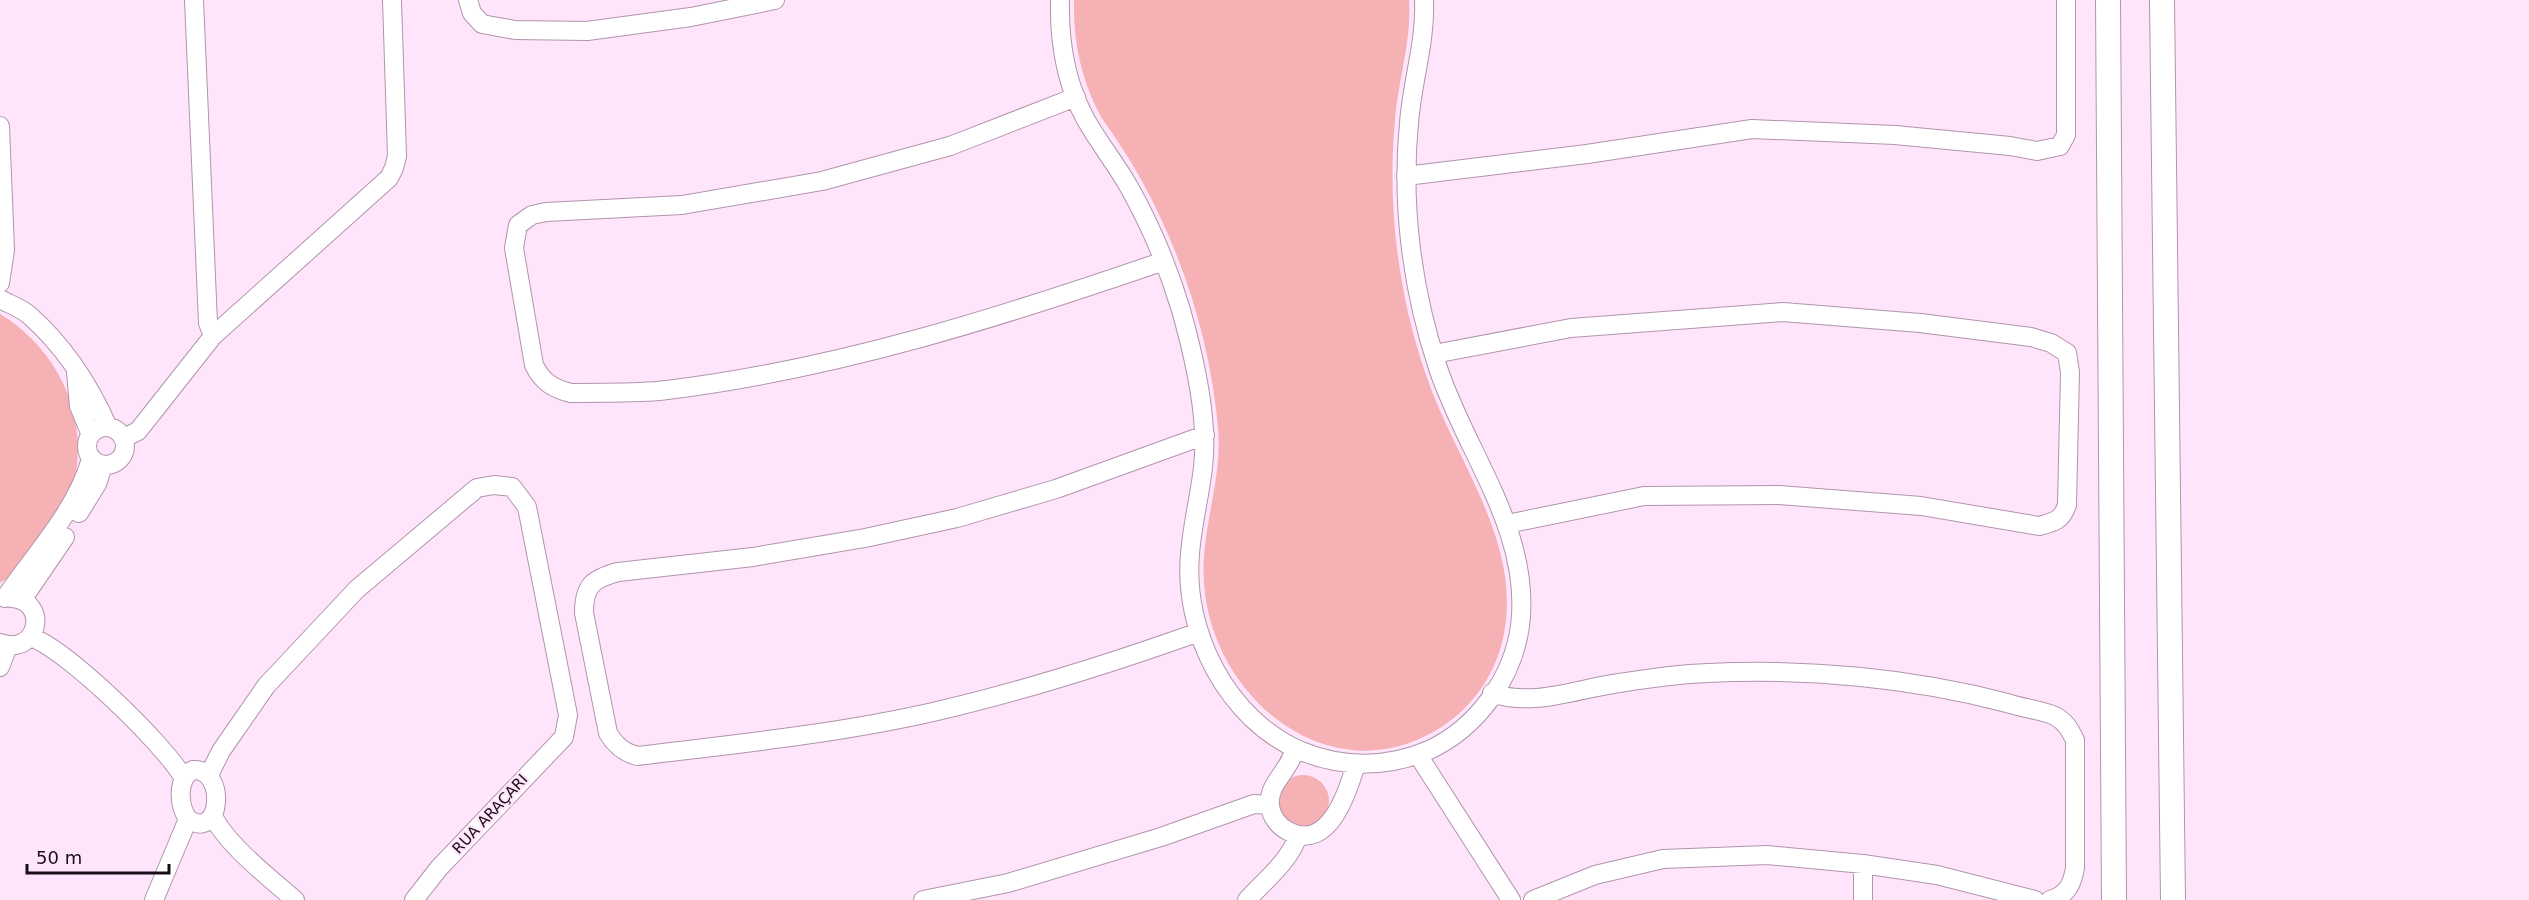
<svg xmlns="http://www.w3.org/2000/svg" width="2529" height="900" font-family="'DejaVu Sans',sans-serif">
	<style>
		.green { fill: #f6b1b4 }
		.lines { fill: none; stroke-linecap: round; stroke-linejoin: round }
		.street-casing { stroke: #b194ad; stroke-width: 20 }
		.secondary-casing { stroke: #b194ad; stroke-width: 26 }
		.street { stroke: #fff; stroke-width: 18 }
		.secondary { stroke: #fff; stroke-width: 24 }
		.labels { text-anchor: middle; stroke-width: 5; stroke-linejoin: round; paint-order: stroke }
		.street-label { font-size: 15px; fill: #180e17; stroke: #ffe5fb }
	</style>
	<rect width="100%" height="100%" fill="#ffe5fb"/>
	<!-- green -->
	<path class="green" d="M1074,0H1409C1412,40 1398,80 1395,120C1387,205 1398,294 1426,375C1453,456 1519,538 1505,627C1499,671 1473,709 1435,731C1326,794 1211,695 1204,583C1200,531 1223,480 1218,428C1212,357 1192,286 1162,221C1150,195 1136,169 1120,145C1113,133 1103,122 1097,109C1080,75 1073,37 1074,0Z
		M0,314C52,345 84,404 77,465C76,475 75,487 70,496C57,520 30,551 14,574L0,583Z
		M1277 801a26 26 0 1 1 52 0a26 26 0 1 1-52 0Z"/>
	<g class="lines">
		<!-- street casing -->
		<g class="street-casing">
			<path id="street" d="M194,0L208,323L213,336
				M468,0L472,13L482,24L515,30L587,31L691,17L775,0
				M1060,0C1059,41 1066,84 1086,120C1099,143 1116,164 1129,187C1151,226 1168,267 1181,310C1192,349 1202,390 1204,431C1207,473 1193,513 1190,554C1183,632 1227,719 1301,751C1342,768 1388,768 1429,750C1477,728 1513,678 1520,626C1532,532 1466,453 1438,368C1412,290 1401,205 1409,123C1412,82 1426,41 1424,0
				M1076,97L950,146L822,181L682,205L546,212L532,215L518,225L514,248L534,365C542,382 554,389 571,393C603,392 636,394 667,390C838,369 1001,317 1164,261
				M0,126L5,250L0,283
				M1406,176L1587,154L1752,129L1895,135L2010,146L2037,151L2060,146L2066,135V0
				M0,299C9,304 21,308 29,315C63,345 90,386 108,427
				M1434,354L1571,328L1783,312L1920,323L2031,337L2051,343L2067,353L2070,372L2067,505C2062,520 2055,522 2039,526L1921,506L1779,495L1644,496L1507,524
				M76,372L79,406L91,435
				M87 446a19 19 0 1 1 38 0a19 19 0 1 1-38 0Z
				M124,438L138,431L213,336L389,178L394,168L397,156L392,0
				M79,513L97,484L103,466
				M5,598C36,552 75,513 91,459
				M22,600L65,537
				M1199,632C1112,663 1024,691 933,712C836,734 736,744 637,756C623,752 615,745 608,733L584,613C584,586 592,579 618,572L753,557L865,538L957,518L1056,489L1205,435
				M31,637C67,650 163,743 183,777
				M0,643C39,657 50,600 11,598
				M0,667L8,646
				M1492,693C1531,707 1574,690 1613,684C1644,679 1677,674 1708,673C1805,668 1913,678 2007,703C2022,708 2041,710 2055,716C2066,722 2070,730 2075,740V868C2072,885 2067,895 2050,900
				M1294,748C1292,770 1267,782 1270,806C1271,816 1278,826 1288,831C1329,853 1348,791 1356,764
				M1418,755L1511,900
				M193,770C227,768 222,842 188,819C178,805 177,778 193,770Z
				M209,775L221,751L266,686L357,589L477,488L494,485L512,487L527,507L568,715L564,737L439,868L414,900
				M213,816C227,845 271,879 295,900
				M154,900L188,819
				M923,900L1008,883L1161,837L1254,804L1270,805
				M1247,900C1264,881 1291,860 1298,835
				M1533,900L1595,875L1663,859L1767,855L1863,864L1937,875L2035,900
				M1863,900V864"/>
		</g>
		<!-- secondary casing -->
		<g class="secondary-casing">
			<path id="secondary" d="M2108,0L2114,900
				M2162,0L2173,900"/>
		</g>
		<!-- street -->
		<use href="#street" class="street"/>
		<!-- secondary -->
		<use href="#secondary" class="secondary"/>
	</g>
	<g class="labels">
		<!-- street labels -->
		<g class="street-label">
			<text transform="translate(490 814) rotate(-47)" y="5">RUA ARAÇARI</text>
		</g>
	</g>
	<!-- scale -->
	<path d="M27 864v9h142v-9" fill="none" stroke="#180e17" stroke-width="3"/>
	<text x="36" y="864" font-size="18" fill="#180e17" stroke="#ffe5fb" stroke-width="4.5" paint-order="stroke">50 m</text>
</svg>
